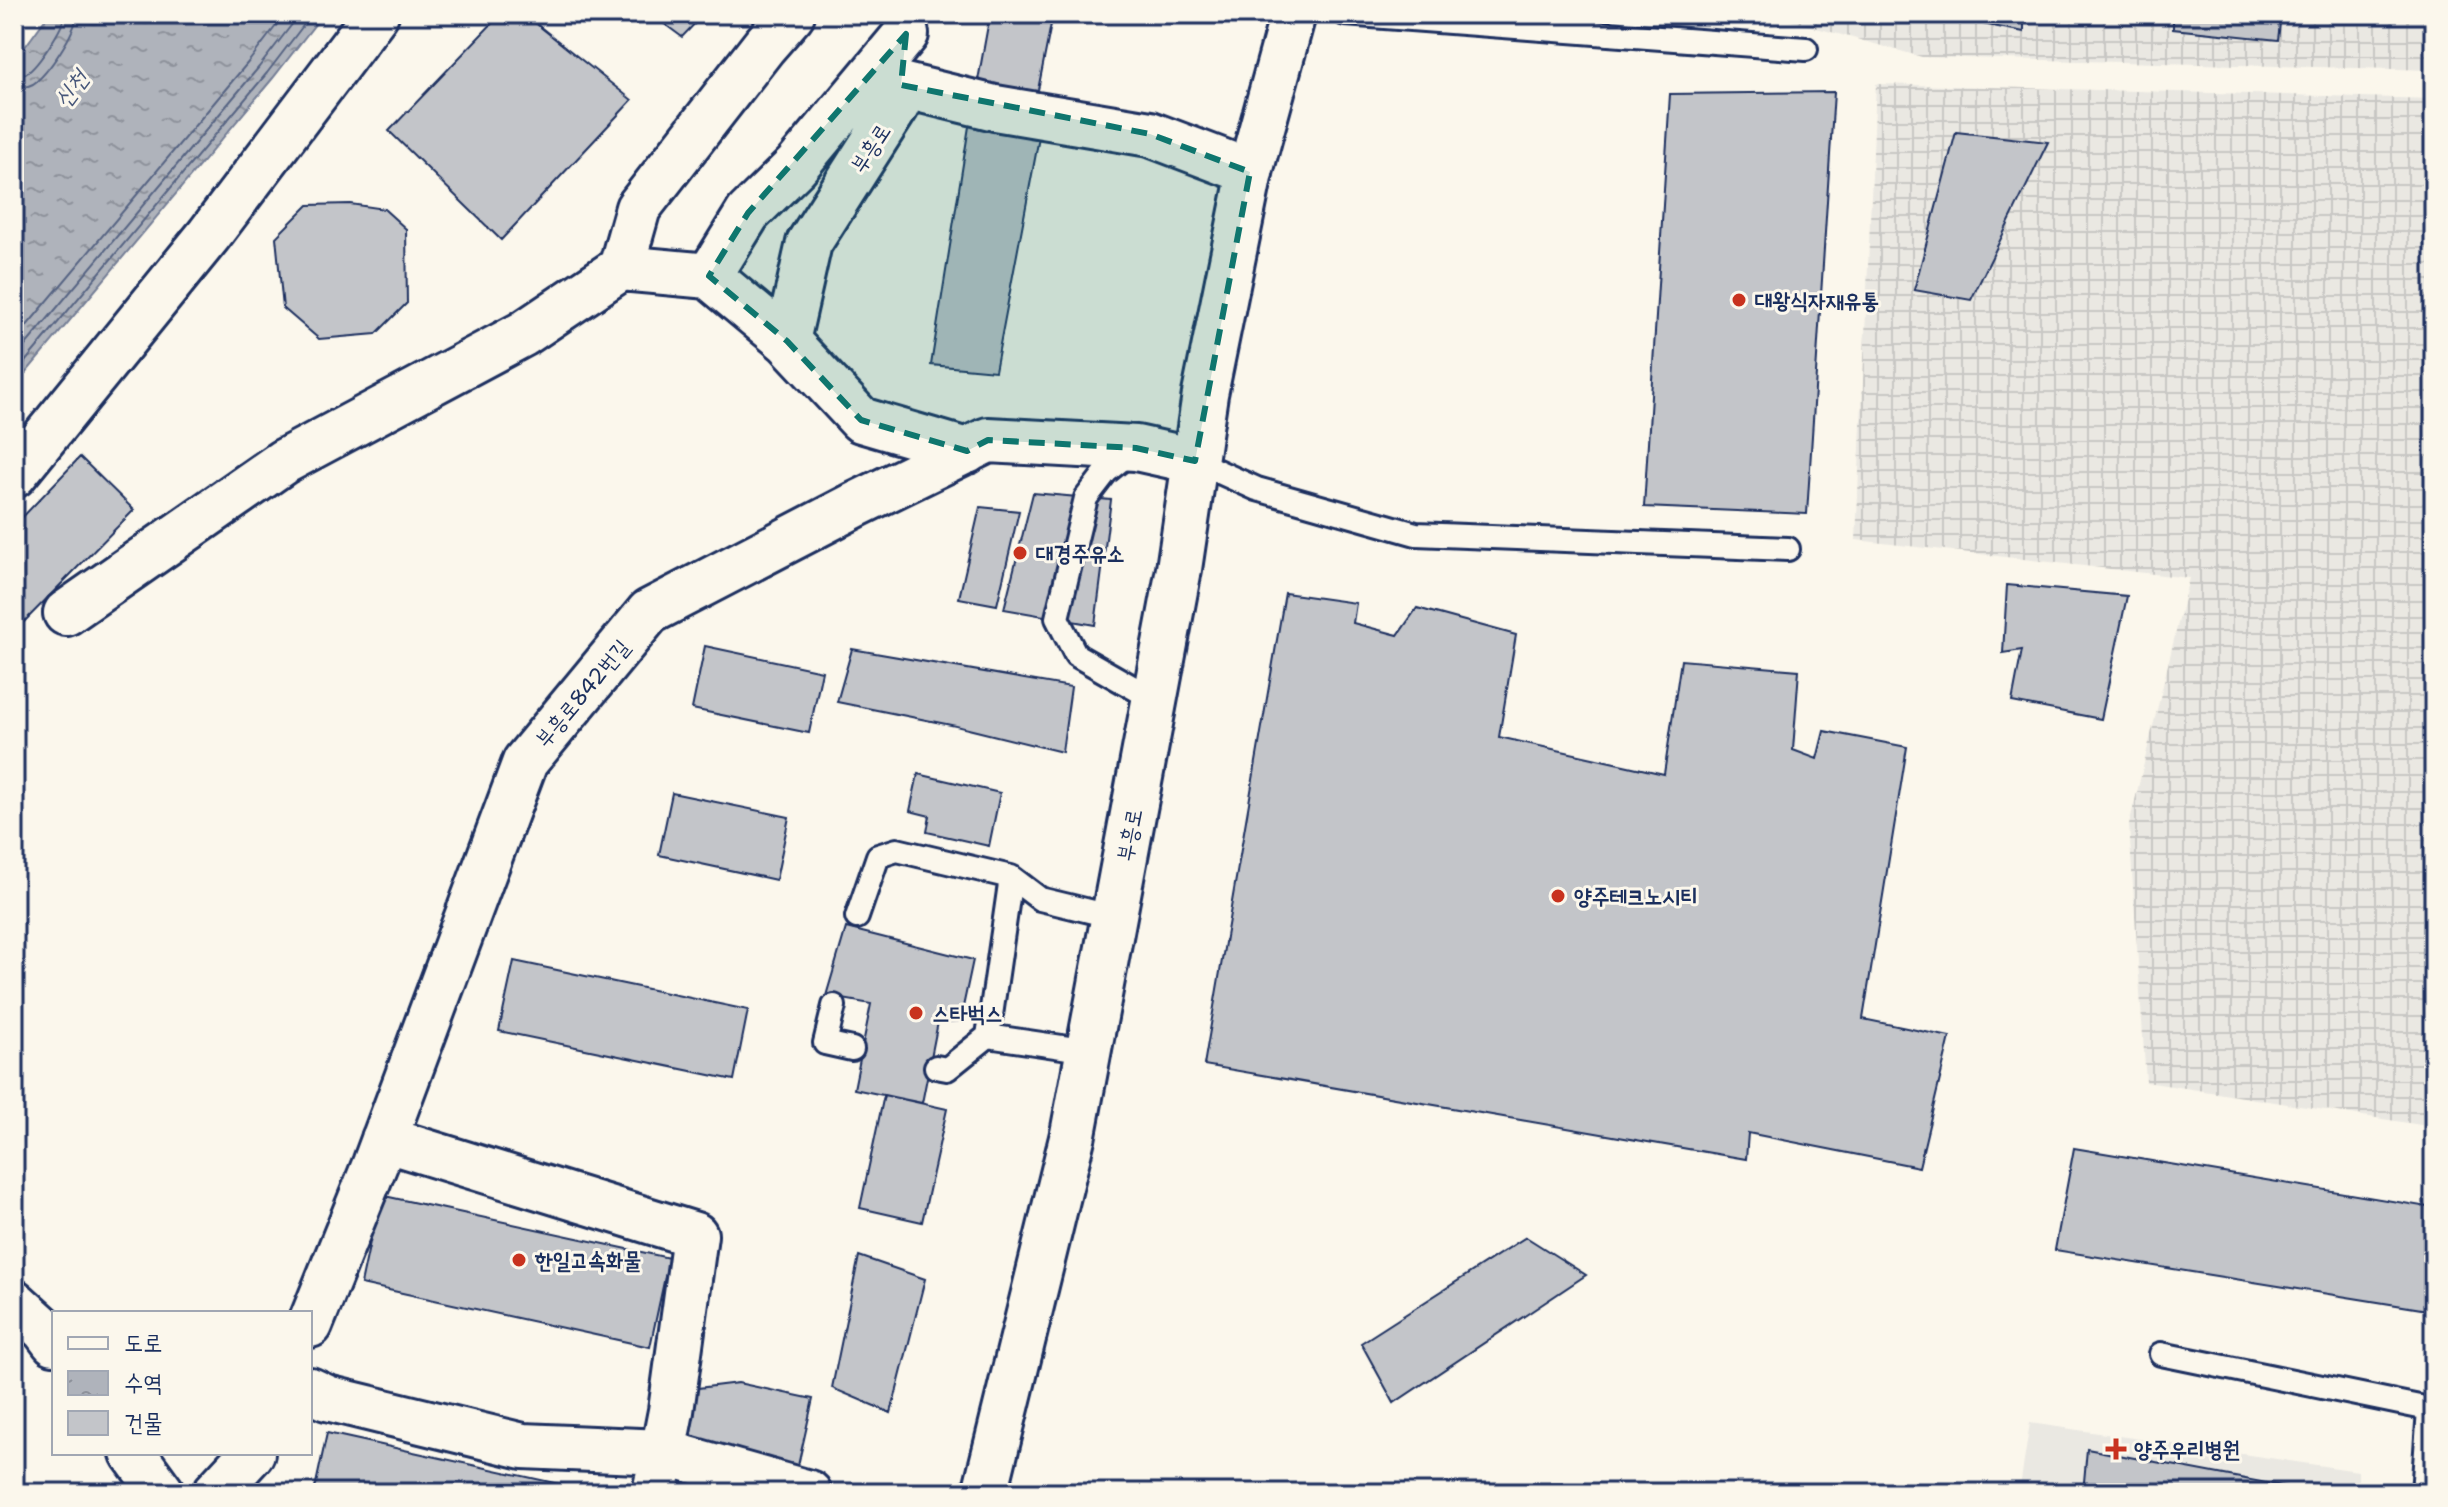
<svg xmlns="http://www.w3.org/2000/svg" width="2448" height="1507" font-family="'Shantell Sans','Poor Story',sans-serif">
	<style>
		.built { fill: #eae8e2 }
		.industrial { fill: url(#industrial-grid) }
		.water { fill: url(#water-ripples); stroke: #747e96; stroke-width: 2 }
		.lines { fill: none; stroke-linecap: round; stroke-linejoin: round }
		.shore { stroke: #566483; stroke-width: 2 }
		.building { fill: #c3c5c9; stroke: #1b2f5e; stroke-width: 2 }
		.lane-casing { stroke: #1b2f5e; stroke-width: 28 }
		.street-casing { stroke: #1b2f5e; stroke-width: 50 }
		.secondary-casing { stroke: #1b2f5e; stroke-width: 50 }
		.lane { stroke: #fbf7ec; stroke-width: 22 }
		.street { stroke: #fbf7ec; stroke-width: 44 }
		.secondary { stroke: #fbf7ec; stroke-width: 44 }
		.marked { fill: #0f766e; fill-opacity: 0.2; stroke: #0f766e; stroke-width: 6; stroke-dasharray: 16 10; stroke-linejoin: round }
		.poi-dot { fill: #c8321e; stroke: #fbf7ec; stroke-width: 3 }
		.labels { text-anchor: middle; stroke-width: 6; stroke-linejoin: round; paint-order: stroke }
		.street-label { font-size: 22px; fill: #1b2f5e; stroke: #fbf7ec }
		.poi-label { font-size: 22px; font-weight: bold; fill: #1b2f5e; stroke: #fbf7ec; text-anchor: start }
		.water-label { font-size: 24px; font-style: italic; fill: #47577a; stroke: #fbf7ec }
	</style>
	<defs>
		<pattern id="industrial-grid" width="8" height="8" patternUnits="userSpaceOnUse" patternTransform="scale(2)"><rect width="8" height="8" fill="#eae8e2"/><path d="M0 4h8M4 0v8" fill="none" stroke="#c8c7c4"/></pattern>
		<pattern id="water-ripples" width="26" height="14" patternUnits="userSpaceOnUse" patternTransform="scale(2)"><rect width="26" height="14" fill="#afb3bb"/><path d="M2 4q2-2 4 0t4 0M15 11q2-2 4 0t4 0" fill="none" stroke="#8e929b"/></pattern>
	</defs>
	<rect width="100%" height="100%" fill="#fbf7ec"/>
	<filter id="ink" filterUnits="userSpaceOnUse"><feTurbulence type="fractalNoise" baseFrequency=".0125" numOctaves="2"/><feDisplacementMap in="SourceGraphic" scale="16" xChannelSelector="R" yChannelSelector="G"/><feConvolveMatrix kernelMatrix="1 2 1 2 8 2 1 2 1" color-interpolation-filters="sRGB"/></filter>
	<g filter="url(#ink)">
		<!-- built -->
		<path class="built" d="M2030,1423L2358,1471V1493H2019Z"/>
		<!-- industrial -->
		<path class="industrial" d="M1773,14H2434V70L1922,57L1773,16Z
			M1876,84L2434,99V1127L2146,1082L2129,825L2189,578L1856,540Z"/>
		<!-- water -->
		<path class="water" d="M49,14H323L273,78L14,387V62Z"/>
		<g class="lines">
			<!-- shore -->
			<path class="shore" d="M14,76C20,76 21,76 27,73C38,66 64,27 65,14
				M14,88C21,88 27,87 33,84C48,74 76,32 77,14
				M14,341L250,60L285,14
				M14,359L259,67L300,14
				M14,375L267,73L312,14"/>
		</g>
		<!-- building -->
		<path class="building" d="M501,14H524L632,100L501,240L389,131Z
			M651,14H704L682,37Z
			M990,14H1053L1037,95L977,86Z
			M1664,14H1748L1747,23L1663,20Z
			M1931,14H2024V32Z
			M2173,14H2281L2278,40L2173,29Z
			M1834,92L1807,514L1644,507L1670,94Z
			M970,120L1040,132L995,371L931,365Z
			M1956,132L2048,142L1971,300L1914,290Z
			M350,204L384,209L406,229L407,303L376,334L319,339L283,308L276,237L308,205Z
			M80,457L134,510L14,632V526Z
			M1033,493L1111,500L1095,625L1004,609Z
			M980,507L1019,511L997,605L959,598Z
			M2007,585L2127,596L2101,719L2012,702L2022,650L2003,653Z
			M1285,593L1356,603L1353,623L1398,635L1417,608L1516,635L1499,737L1664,774L1681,660L1799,670L1793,750L1817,759L1824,731L1907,747L1863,1019L1950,1037L1919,1167L1748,1133L1746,1159L1204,1065Z
			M705,646L822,671L809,733L692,709Z
			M852,649L1071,687L1062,752L956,726L837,702Z
			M918,774L1000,793L989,846L927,832L930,816L910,811Z
			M672,793L789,817L776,880L659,855Z
			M846,928L973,960L960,1021L938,1022L922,1103L854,1089L871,1004L826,996Z
			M514,961L748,1010L734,1080L499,1031Z
			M884,1095L947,1109L922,1222L860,1208Z
			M2074,1148L2434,1208V1311L2055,1250Z
			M380,1195L669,1258L650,1347L361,1284Z
			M1526,1237L1586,1275L1394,1403L1361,1343Z
			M859,1256L925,1279L891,1413L832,1388Z
			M738,1383L813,1399L797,1470L678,1444L690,1389Z
			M327,1433L600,1493H314Z
			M2087,1449L2319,1493H2083Z"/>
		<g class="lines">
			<!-- lane casing -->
			<g class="lane-casing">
				<path id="lane" d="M1345,14L1806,49
					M1132,451L1106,472L1086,498L1057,618L1076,655L1155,700
					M1195,461L1257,489L1416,534L1788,549
					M857,917L878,856L897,850L1011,877L1040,899L1114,917
					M834,1006L825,1043L852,1049
					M988,1036L1011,877
					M936,1067L947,1069L988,1036L1089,1051
					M2161,1354L2429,1409L2423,1493"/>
			</g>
			<!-- street casing -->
			<g class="street-casing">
				<path id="street" d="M621,268L638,208L764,46L792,14
					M709,276L748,213L796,166L906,34
					M967,451L861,420L787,341L809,243L897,105L901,85L995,108L1150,134L1250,172
					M14,475L209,235L376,14
					M66,613L283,462L523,334L621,268L709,276L787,341
					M384,1139L695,1235L671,1411L655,1493
					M14,1302L45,1330L54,1342
					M310,1325L375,1164L525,762L649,612L857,504L988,440L1136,448L1195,461
					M310,1390L327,1398L523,1446L663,1452L809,1493
					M133,1453L162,1493
					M215,1493L252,1453"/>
			</g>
			<!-- secondary casing -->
			<g class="secondary-casing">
				<path id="secondary" d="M985,1493L1073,1134L1179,569L1205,394L1250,172L1293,14"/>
			</g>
			<!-- lane -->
			<use href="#lane" class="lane"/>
			<!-- street -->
			<use href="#street" class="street"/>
			<!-- secondary -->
			<use href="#secondary" class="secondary"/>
		</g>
	</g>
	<!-- marked area -->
	<path class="marked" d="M906,34L901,85L1150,134L1250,172L1195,461L1136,448L988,440L967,451L861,420L787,341L709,276L748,213Z"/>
	<!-- markers -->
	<g class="poi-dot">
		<circle cx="1739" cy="300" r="8"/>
		<circle cx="1020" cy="553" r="8"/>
		<circle cx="1558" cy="896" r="8"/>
		<circle cx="916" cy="1013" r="8"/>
		<circle cx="519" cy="1260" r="8"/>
		<path d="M2112 1437h8v8h8v8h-8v8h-8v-8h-8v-8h8z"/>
	</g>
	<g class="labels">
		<!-- street labels -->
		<g class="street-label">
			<text transform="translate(870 148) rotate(-57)" y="8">부흥로</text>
			<text transform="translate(582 693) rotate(-50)" y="8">부흥로842번길</text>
			<text transform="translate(1129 835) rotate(-79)" y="8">부흥로</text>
		</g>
		<!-- poi labels -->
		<g class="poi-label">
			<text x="1755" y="308">대왕식자재유통</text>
			<text x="1036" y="561">대경주유소</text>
			<text x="1574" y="904">양주테크노시티</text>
			<text x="932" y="1021">스타벅스</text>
			<text x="535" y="1268">한일고속화물</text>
			<text x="2134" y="1457">양주우리병원</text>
		</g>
		<!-- water labels -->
		<g class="water-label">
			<text transform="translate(71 89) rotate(-53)" y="8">신천</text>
		</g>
	</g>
	<!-- margin -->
	<rect width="2448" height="1507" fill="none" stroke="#fbf7ec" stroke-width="48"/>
	<rect x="24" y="24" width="2400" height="1459" fill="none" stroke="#1b2f5e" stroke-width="3" filter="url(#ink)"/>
	<!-- legend -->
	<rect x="52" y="1311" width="260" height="144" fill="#fbf7ec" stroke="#a1a7b3" stroke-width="2"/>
	<rect x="68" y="1337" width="40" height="12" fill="#fbf7ec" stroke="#a1a7b3" stroke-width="2"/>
	<text x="124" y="1351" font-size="24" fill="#1b2f5e">도로</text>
	<rect x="68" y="1371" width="40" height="24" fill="url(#water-ripples)" stroke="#a1a7b3" stroke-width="2"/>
	<text x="124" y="1391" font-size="24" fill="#1b2f5e">수역</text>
	<rect x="68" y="1411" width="40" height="24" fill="#c3c5c9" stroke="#a1a7b3" stroke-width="2"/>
	<text x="124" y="1431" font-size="24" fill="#1b2f5e">건물</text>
</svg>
